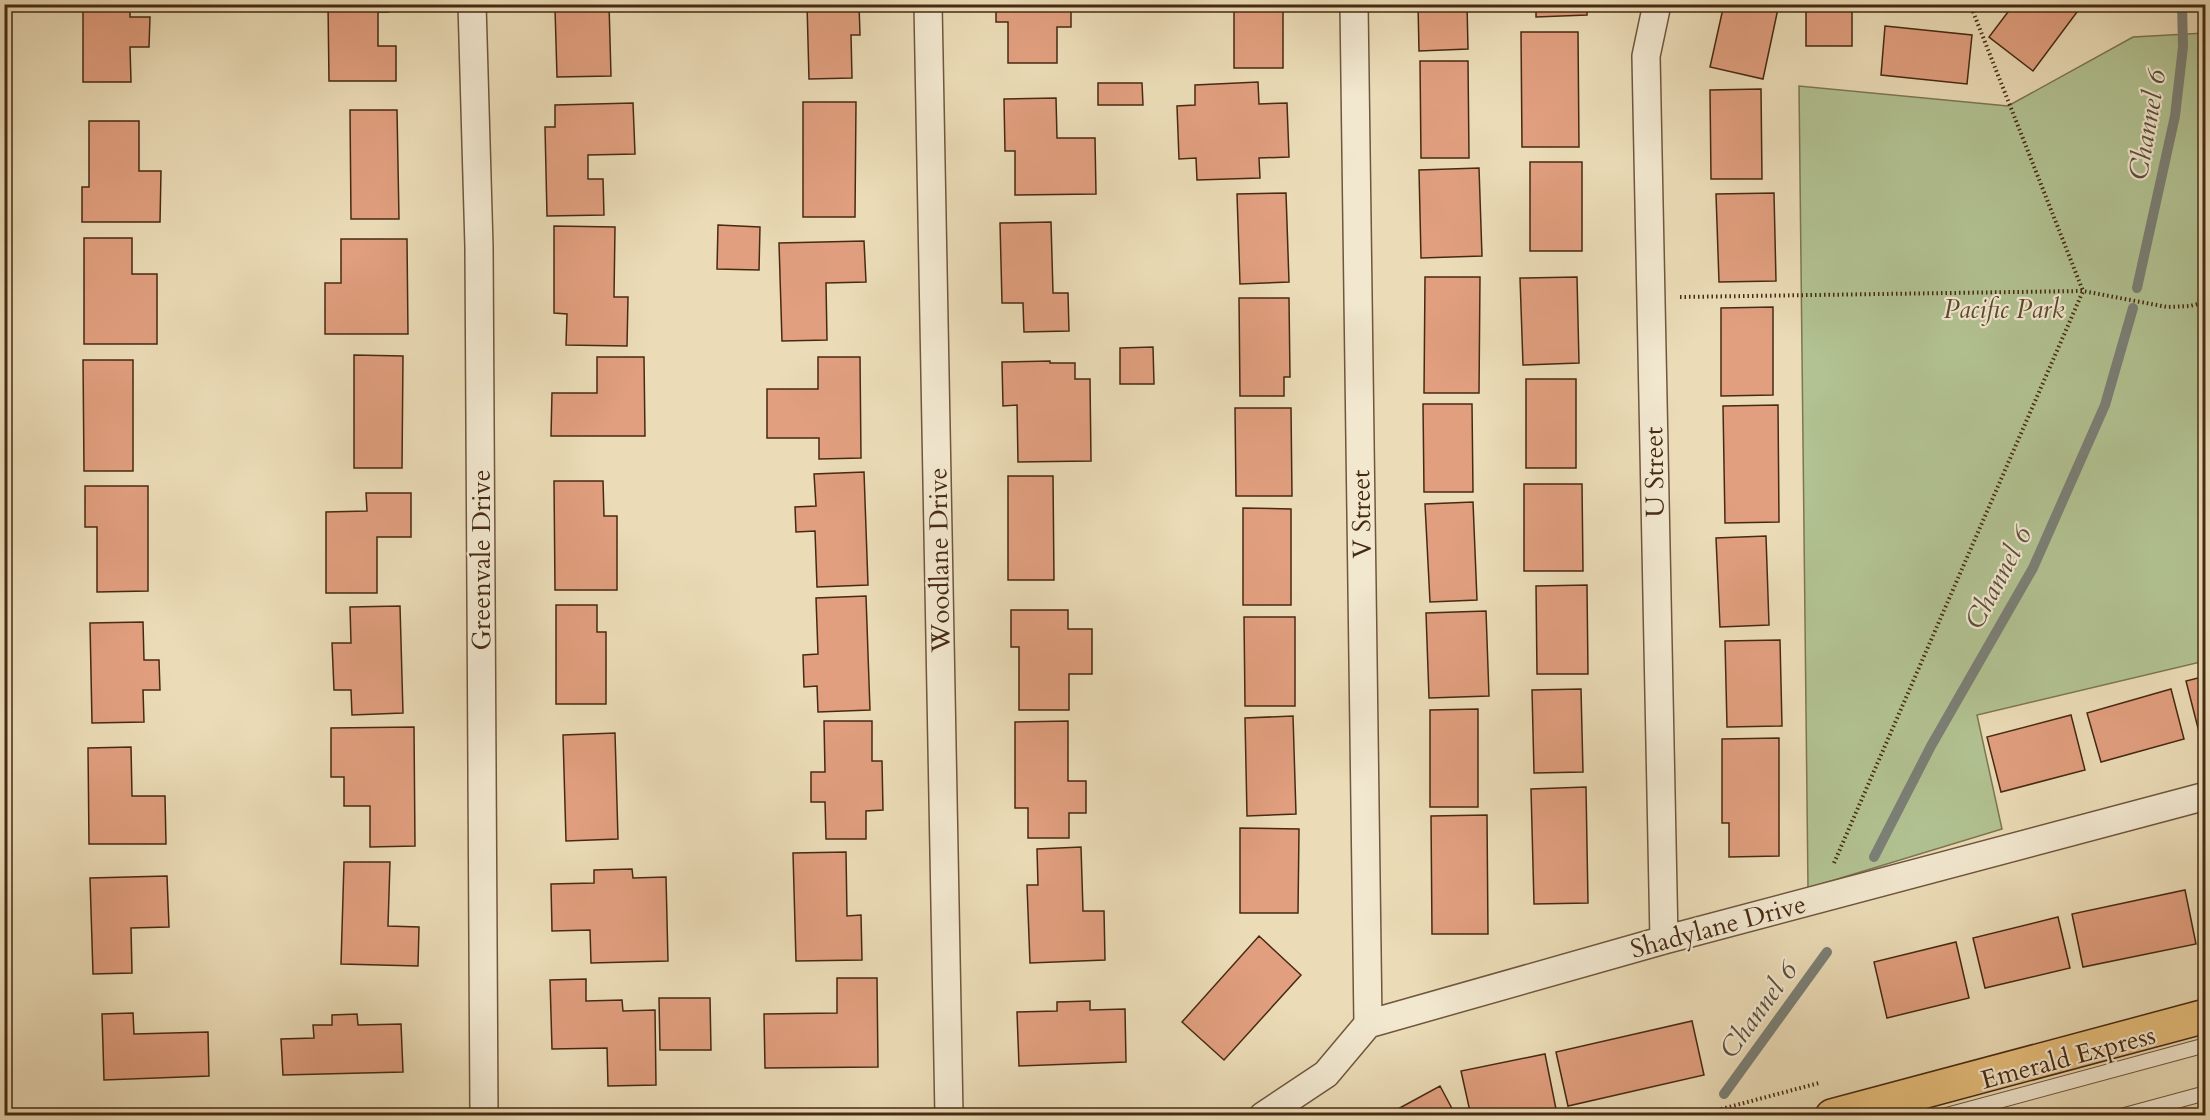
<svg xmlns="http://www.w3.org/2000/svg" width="2210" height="1120" font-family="Cardo,serif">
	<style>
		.green { fill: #b2c292; stroke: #7c7652; stroke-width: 1.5 }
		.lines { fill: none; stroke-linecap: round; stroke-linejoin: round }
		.stream { stroke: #7b8077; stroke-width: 10 }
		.building { fill: #e19f7f; stroke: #472a13; stroke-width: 1.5 }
		.lane-casing { stroke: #70563c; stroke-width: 16 }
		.street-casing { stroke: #70563c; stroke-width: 30 }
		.primary-casing { stroke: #472a13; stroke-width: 36 }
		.path { stroke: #472a13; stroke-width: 4; stroke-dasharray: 1.5 3; stroke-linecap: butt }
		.lane { stroke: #f2e8d0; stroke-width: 14 }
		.street { stroke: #f2e8d0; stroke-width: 27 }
		.primary { stroke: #e6be7c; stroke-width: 33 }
		.labels { text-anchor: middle; stroke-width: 4.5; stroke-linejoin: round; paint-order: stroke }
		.park-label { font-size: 26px; font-style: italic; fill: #5c482c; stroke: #f2e8d0 }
		.street-label { font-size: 26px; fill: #472a13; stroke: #f2e8d0 }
		.water-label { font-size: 27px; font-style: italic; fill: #5c4e3c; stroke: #f2e8d0 }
	</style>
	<rect width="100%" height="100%" fill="#ebdcb7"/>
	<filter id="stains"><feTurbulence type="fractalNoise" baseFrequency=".00333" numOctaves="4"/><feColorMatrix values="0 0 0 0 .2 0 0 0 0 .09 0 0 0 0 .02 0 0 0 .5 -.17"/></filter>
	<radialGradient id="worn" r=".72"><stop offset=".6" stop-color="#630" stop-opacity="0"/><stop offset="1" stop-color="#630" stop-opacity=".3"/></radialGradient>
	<!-- green -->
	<path class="green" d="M2205,33V661L1977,715L2002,829L1808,888L1799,86L2008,106L2133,37Z"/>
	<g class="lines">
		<!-- stream -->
		<path class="stream" d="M2137,288L2175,116L2183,47L2182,4
			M1874,857L1931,746L2033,568L2105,405L2133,308
			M1724,1094L1827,952"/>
	</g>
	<!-- building -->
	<path class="building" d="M83,4H130V17H150L149,47H130L131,82H83Z
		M328,4H388V12H378V46H396V81H329Z
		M545,4H609L611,76L557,77L555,8H545Z
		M807,4H859L860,35H851L852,78L809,79Z
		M996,4H1071V27H1057V63H1008V22H996Z
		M1234,4H1283V68H1234Z
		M1418,4H1467L1468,49L1419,51Z
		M1536,4H1587V15L1536,17Z
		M1724,4H1779L1763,79L1710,67Z
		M1806,4H1852V46H1806Z
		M2014,4H2083L2033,71L1989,37Z
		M1885,26L1972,35L1967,84L1881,75Z
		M1521,32H1578L1579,147H1522Z
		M1420,61H1468L1469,158H1421Z
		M1258,82L1259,104L1287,103L1289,157L1259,158L1260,178L1197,180L1196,158L1179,159L1177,106L1195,105V85Z
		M1098,83H1142L1143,105H1098Z
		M1761,89L1762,179H1711L1710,90Z
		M1056,98L1057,138H1095L1096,194L1015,195V151H1005L1004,99Z
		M803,102H856L855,217H803Z
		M633,103L635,154L588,155V179H603L604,215L547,216L545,127H555V105Z
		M350,110H397L399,219H351Z
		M89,121H139V171H161L160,222H82V187H89Z
		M1530,162H1582V251H1530Z
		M1479,168L1482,256L1421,258L1419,170Z
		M1286,193L1289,282L1240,284L1237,194Z
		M1774,193L1776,281L1719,282L1716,194Z
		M1051,222L1053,293H1068L1069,331L1024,332L1023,303H1002L1000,223Z
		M718,225L760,227L759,270L717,269Z
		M554,226L615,227L614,297H628L627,346L566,345L567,314L554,313Z
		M84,238H132V274H157V344H84Z
		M341,239H407L408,334H325V283H341Z
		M864,241L866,282L826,283L827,340L782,341L779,243Z
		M1425,277H1480L1479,393H1424Z
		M1577,277L1579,363L1523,365L1520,278Z
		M1239,298H1289L1290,377H1284V396H1240Z
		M1773,307V395L1721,396V308Z
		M1153,347L1154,384H1120V348Z
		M354,355L403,356L402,468H354Z
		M597,357H644L645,436H551L552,393H597Z
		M818,357H860L861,458L819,459V438H767V389H818Z
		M83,360H133V471H84Z
		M1050,361V363H1075V379H1090L1091,461L1018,462L1017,405L1003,406L1002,362Z
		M1526,379H1576V468H1526Z
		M1423,404H1472L1473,492H1424Z
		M1778,405L1779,522L1725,523L1723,406Z
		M1235,408H1291L1292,496H1236Z
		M864,472L868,585L817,587L815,531L796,532L795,507L816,506L814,474Z
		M1008,476H1053L1054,580H1008Z
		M554,481H603L604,516H617V590H555Z
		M1524,484H1582L1583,571H1524Z
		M85,486H148V591L97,592V527H85Z
		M366,493H411V537H377V593H326V512L367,511Z
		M1473,502L1477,600L1430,602L1425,504Z
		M1243,508L1291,509V605H1243Z
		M1766,536L1769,625L1720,627L1716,538Z
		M1587,585L1588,674H1537L1536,586Z
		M866,596L870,710L818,712L817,686L804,687L803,655L818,654L816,598Z
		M556,605H597V632H606V704H556Z
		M400,606L403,713L352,715L351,690H334L332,643H351L350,607Z
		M1011,610H1068V629H1092V674H1069V710H1019V647H1011Z
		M1486,611L1489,696L1429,698L1426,613Z
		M1244,617H1295V706H1245Z
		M143,622L144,660H159L160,690H143L144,722L92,723L90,623Z
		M1780,640L1782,726L1727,727L1725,641Z
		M2206,676V735L2200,736L2186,681Z
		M1581,689L1583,772L1534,773L1532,690Z
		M2171,689L2184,739L2101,762L2087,713Z
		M1478,709V807H1430V710Z
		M2071,715L2085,770L2001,792L1987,737Z
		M1293,716L1296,814L1247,816L1245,718Z
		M824,721H872V761H882L883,810L866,811V839H826L825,802H811V772H825Z
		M1068,721V781H1086V813H1069V838H1028V808H1015V722Z
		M414,727L415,846L370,847V806H344V777H331V728Z
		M615,733L618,839L566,841L563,735Z
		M1779,738V856L1729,857V823H1722V739Z
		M131,747L132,796H165L166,844H89L88,748Z
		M1586,787L1588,903L1534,904L1531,789Z
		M1487,815L1488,934H1432L1431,816Z
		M1240,828L1299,829L1298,913H1240Z
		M1081,847L1083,911H1104L1105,960L1030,963L1027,885H1038L1037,849Z
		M846,852L847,916L861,915L862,960L796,961L793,853Z
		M344,862H390L388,926L419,927L418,966L341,964Z
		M632,869L633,878L666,877L668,961L591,963L590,930L552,931L551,884L594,883V870Z
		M167,876L169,927L131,928L132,973L93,974L90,878Z
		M2185,890L2196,944L2083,967L2072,914Z
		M2058,917L2070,968L1985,988L1973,938Z
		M1259,936L1301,975L1224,1060L1182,1022Z
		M1956,942L1969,998L1887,1018L1874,962Z
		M837,978H877L878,1067L765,1068L764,1014L837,1013Z
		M586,979V1001L622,1000L623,1011L655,1010L656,1085L608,1086L607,1048L552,1049L550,980Z
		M659,998H710L711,1050H660Z
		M1090,1001V1010L1125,1009L1126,1062L1019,1066L1017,1012L1057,1011V1002Z
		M133,1013L134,1034L208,1032L209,1076L104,1080L102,1014Z
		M357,1014L358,1025L401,1024L403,1072L283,1075L281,1039L314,1038L313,1025H332V1015Z
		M1692,1021L1704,1075L1568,1106L1556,1052Z
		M1545,1054L1556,1109L1523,1116H1471L1461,1071Z
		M1440,1086L1456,1116H1385Z"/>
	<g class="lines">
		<!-- lane casing -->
		<g class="lane-casing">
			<path id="lane" d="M1943,1116L2206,1045
				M2121,1116L2206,1093"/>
		</g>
		<!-- street casing -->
		<g class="street-casing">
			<path id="street" d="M472,4L479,247L484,1116
				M928,4L949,1116
				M1354,4L1368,1024
				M1657,4L1646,56L1664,940
				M1263,1116L1326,1074L1368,1024L1664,940L2206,796"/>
		</g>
		<!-- primary casing -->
		<g class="primary-casing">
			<path id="primary" d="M1832,1116L2206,1016"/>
		</g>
		<!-- path -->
		<path class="path" d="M1680,297L2083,291L2167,307L2190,306L2206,302
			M1834,863L2083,291L1970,4
			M1695,1116L1819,1083"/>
		<!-- lane -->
		<use href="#lane" class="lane"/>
		<!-- street -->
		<use href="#street" class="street"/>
		<!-- primary -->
		<use href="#primary" class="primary"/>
	</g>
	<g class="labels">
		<!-- park labels -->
		<g class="park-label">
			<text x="2004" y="318">Pacific Park</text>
		</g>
		<!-- street labels -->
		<g class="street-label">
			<text transform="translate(1654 472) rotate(-91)" y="9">U Street</text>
			<text transform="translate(1361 514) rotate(-91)" y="9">V Street</text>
			<text transform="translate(481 560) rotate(-90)" y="9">Greenvale Drive</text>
			<text transform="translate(939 560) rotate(-91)" y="9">Woodlane Drive</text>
			<text transform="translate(1718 926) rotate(-15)" y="9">Shadylane Drive</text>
			<text transform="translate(2068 1057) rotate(-15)" y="9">Emerald Express</text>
		</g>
		<!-- water labels -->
		<g class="water-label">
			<text transform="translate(2147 125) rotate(-80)" y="9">Channel 6</text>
			<text transform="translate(1998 578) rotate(-62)" y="9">Channel 6</text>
			<text transform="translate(1758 1010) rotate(-54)" y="9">Channel 6</text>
		</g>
	</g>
	<!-- margin -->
	<rect width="2210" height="1120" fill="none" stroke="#ebdcb7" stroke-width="24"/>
	<rect x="6" y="6" width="2198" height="1108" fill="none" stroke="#472a13" stroke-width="3"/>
	<rect x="12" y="12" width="2186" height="1096" fill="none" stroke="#472a13" stroke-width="1.5"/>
	<rect width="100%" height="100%" filter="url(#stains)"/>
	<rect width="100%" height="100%" fill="url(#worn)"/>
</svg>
